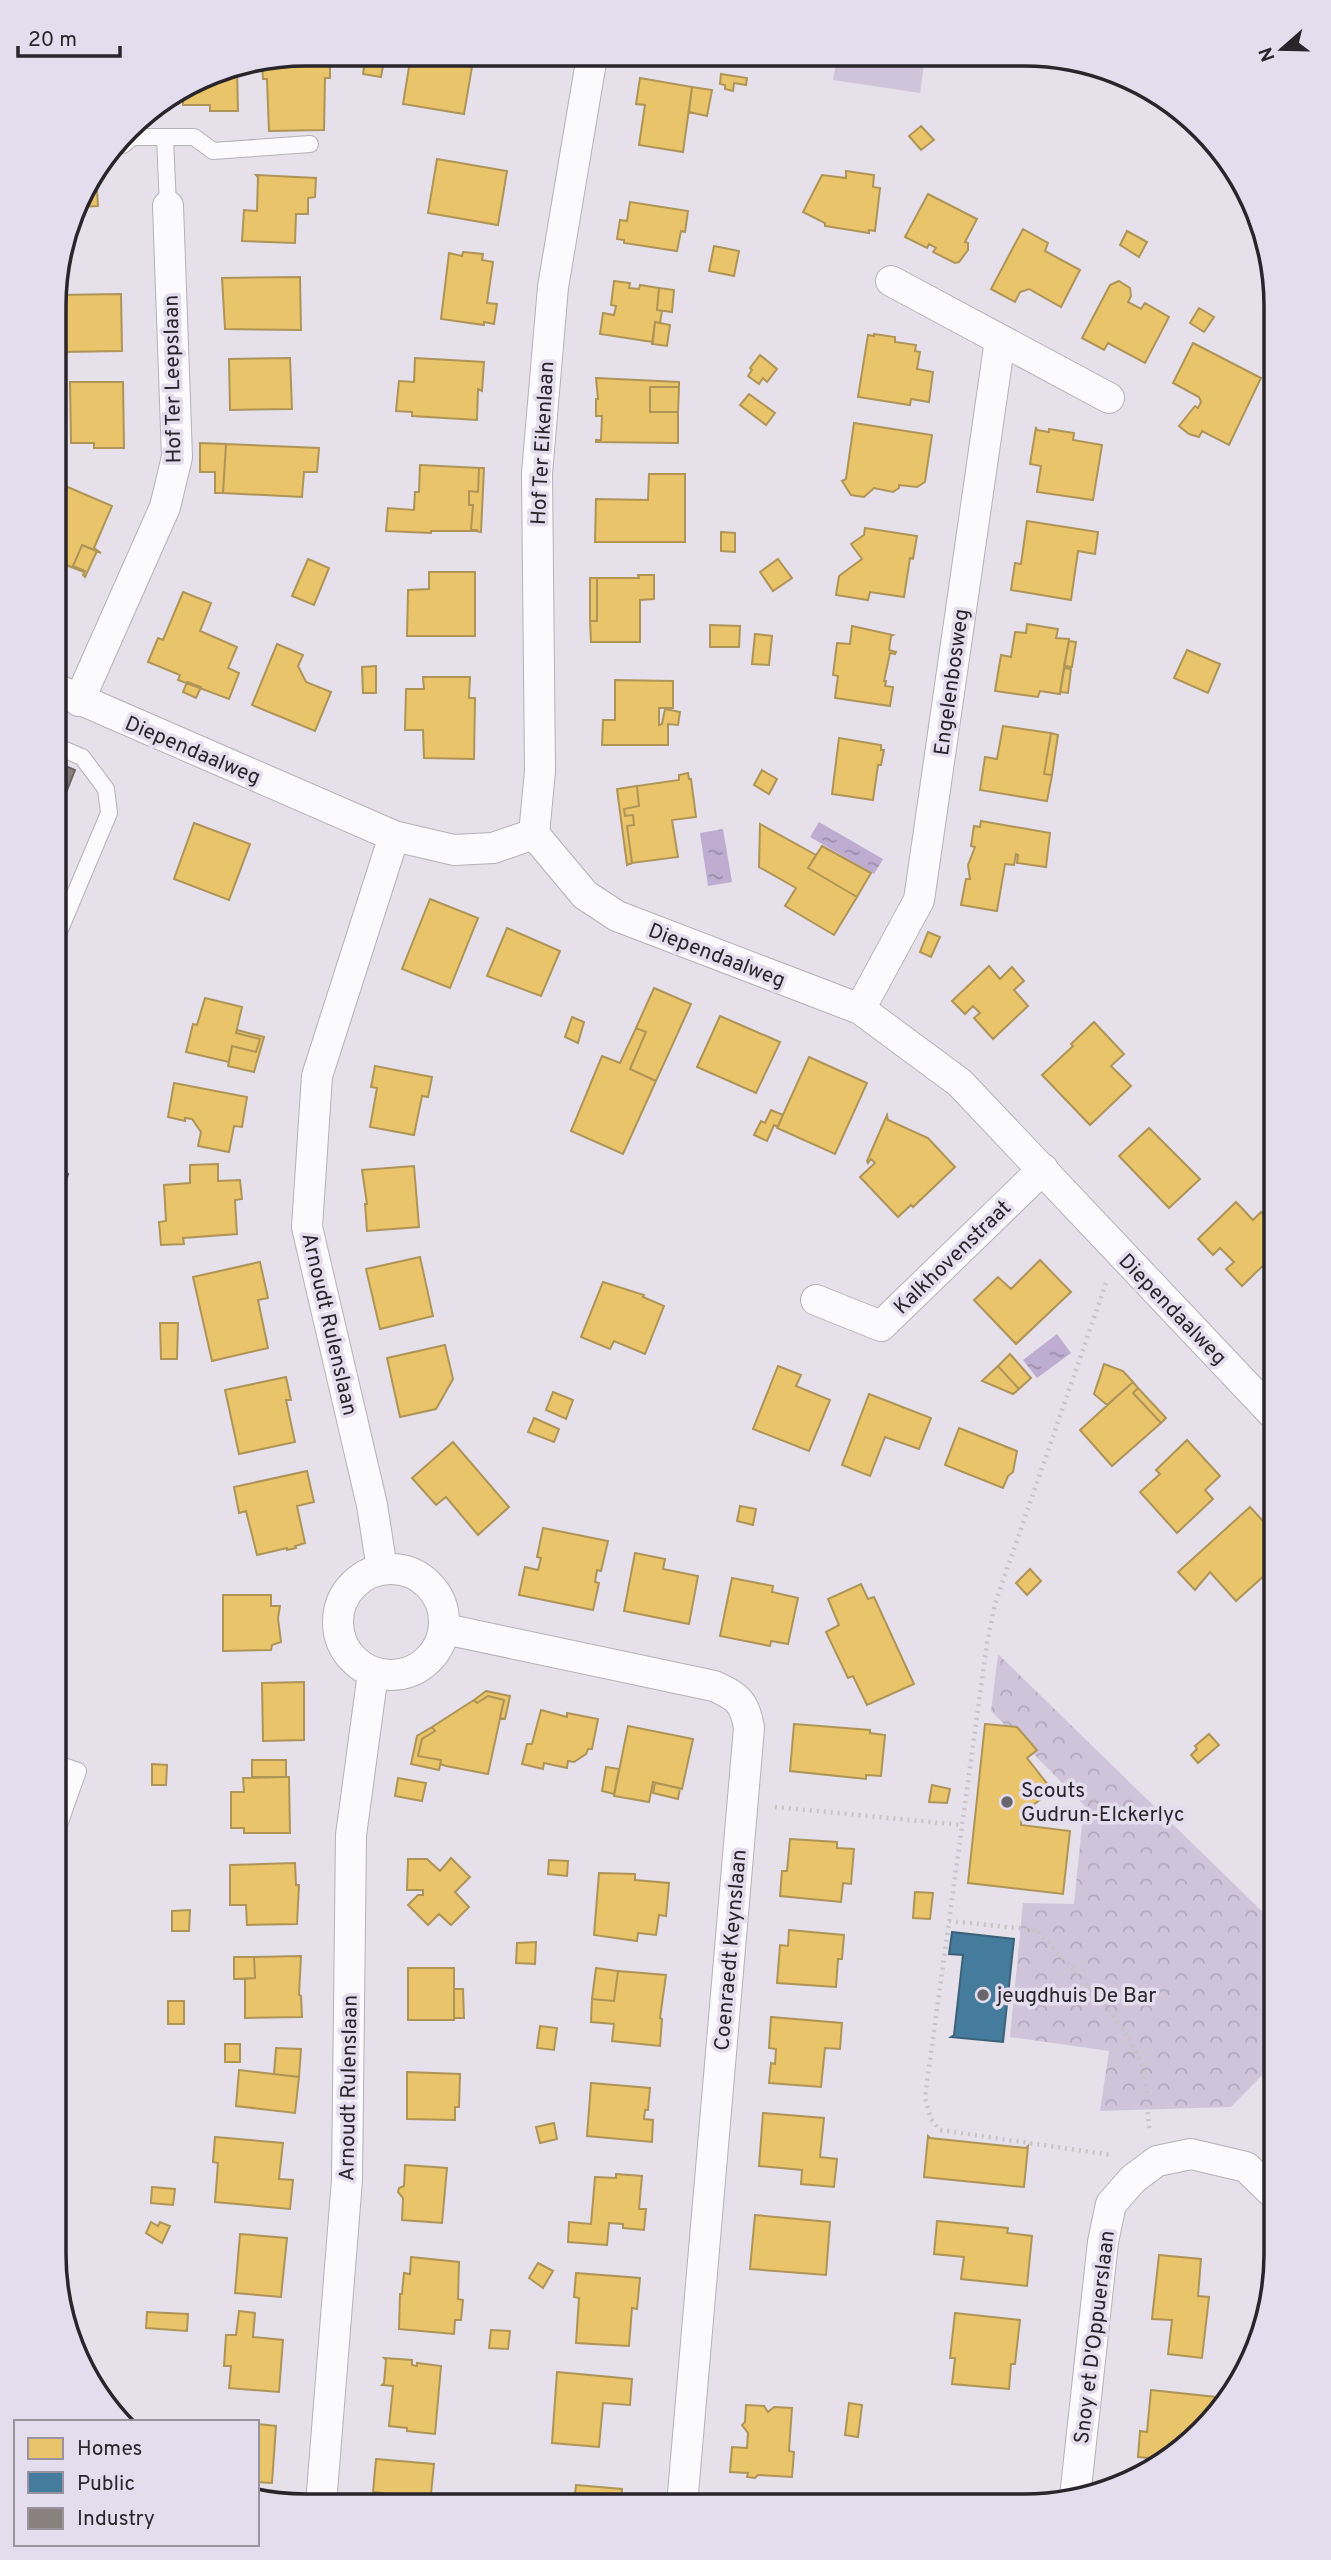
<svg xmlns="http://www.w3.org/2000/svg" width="1331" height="2560" font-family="Overpass,sans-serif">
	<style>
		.park { fill: url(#park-crowns) }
		.garden { fill: #d0c4db }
		.water { fill: url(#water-ripples) }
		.homes { fill: #e9c46a; stroke: #af9457; stroke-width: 2 }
		.public { fill: #457b9d; stroke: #3c617b; stroke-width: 2 }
		.industry { fill: #8a817c; stroke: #6d6564; stroke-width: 2 }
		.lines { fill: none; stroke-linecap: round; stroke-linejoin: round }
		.service-casing { stroke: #b5b1b8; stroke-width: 18 }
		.minor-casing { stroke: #b5b1b8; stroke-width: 32 }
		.path { stroke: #c5c4c6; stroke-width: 4.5; stroke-dasharray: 2 5; stroke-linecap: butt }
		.service { stroke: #fbfafc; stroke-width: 16 }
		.minor { stroke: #fbfafc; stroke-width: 30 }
		.poi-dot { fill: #6a666e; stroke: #e4dded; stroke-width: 2.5 }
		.labels { text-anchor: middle; stroke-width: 7; stroke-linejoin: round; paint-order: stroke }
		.street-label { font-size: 21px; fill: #28252b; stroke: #e4dded }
		.poi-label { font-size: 21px; fill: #28252b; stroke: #e4dded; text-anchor: start }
		.rim { fill: none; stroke: #28252b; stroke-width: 3.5 }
	</style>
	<defs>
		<pattern id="park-crowns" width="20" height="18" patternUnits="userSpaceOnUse" patternTransform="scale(1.75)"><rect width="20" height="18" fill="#d0c4db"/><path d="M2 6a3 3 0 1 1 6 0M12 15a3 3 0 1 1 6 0" fill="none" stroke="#b3a8bc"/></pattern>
		<pattern id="water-ripples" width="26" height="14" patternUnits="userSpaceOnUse" patternTransform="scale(1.75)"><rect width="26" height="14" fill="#beadd1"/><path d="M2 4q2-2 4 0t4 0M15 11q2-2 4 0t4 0" fill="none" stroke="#9a8daa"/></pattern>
	</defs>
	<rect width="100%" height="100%" fill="#e5e0ea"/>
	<!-- park -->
	<path class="park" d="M998,1654L1276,1925V2061L1231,2107L1100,2111L1109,2051L1010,2037L1023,1903L1074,1904L1084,1805L991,1711Z"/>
	<!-- garden -->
	<path class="garden" d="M837,58H925L920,93L833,80Z"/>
	<!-- water -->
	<path class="water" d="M819,822L883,859L874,874L810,837Z
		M723,829L732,882L708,886L700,833Z
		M1057,1334L1071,1353L1037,1378L1023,1360Z"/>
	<!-- homes -->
	<path class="homes" d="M366,55H385L381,77L363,74Z
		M411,55H474L464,114L403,104Z
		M323,58L330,60V78H325L324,130L269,131L267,79H263L262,63L281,59Z
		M237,68L238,111H210V105H183V90L210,73Z
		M721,74L747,78L746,85L734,83L733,91L725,89V85L720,84Z
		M640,78L692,87L683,152L639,145L645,105L636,104Z
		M692,87L712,90L707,116L689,112Z
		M921,126L934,140L921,150L909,136Z
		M437,159L507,171L498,225L428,213Z
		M846,171L874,175L873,187L880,188L875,231L869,230V233L825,226V223L803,212L822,175L846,178Z
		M96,175L98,206L77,207L80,194Z
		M256,175L316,178L315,197L308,198V214H296L295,243L242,241L244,210L257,211L258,177Z
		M928,194L977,219L965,242L968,243V250L959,262L955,263L933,252L936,248L929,244L927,248L905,237Z
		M630,202L688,211L685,232L681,231L677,251L624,243V240L617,239L620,220L627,221Z
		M1023,229L1048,243L1045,251L1080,270L1061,307L1029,289L1020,292L1015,302L991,289Z
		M1127,231L1147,242L1139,257L1120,245Z
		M714,246L739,251L734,276L709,271Z
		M463,252L483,254L482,260L493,262L487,303L497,304L494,324L484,322V325L441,319L449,253L462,256Z
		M300,277L301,330L225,329L222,278Z
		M614,281L630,283L629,288L639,289L640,285L659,288L657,310L662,311L660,323L655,322L653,342L600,334L603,313L614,315L616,306L611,305Z
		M1119,281L1130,288L1131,296L1128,302L1141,309L1145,303L1169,317L1145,363L1108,343L1104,350L1082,338L1110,285Z
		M659,288L674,290L672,312L657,310Z
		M121,294L122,351L61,352V367H56V295Z
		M1199,308L1214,317L1204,332L1190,323Z
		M655,322L670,325L667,346L652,344Z
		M874,334L895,337V342L916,345L915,351L920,352L917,369L933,372L929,402L911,399L910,405L858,397L868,335L874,336Z
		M1193,343L1261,378L1229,445L1202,431L1199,437L1189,434L1179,426L1195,406L1198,408L1201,402L1199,397L1173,383Z
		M760,355L777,369L767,382L763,378L759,384L748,376L752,370L750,368Z
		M290,358L292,409L230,410L229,359Z
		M415,358L484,362L482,391L478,389L477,420L412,416V412L396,411L399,381L414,382Z
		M596,378L679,382V387H650V412H678V443L596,442V440H601L602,416H596V399H598Z
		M70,382H123L124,448H94V443H71Z
		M650,387H679L678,412H650Z
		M749,394L775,413L766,425L740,405Z
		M854,423L932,435L925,482L917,487L899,485V488L893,492L874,488L864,497L851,495L842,481L846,479Z
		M1036,427L1037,430L1049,432V429L1074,433L1073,440L1102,445L1093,500L1037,492L1041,466L1030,464Z
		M200,443L226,444L223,493H215V472H200Z
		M226,444L319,448L317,472H304L302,497L223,493Z
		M420,465L479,468L478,492L469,491V505H473L471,530H477V531H431V533L386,531L388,508L414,510L415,492H419Z
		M479,468H484L481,532L471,530L473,505H469V491L478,492Z
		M649,474H685V542H595L596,499L648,500Z
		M56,482L112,506L94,548L101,553L82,545L73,566L84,572L56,561V536L59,530L56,529Z
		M1027,521L1098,532L1095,554L1078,551L1071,600L1011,590L1015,563L1021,564Z
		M865,528L917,536L913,559L910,558L904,597L870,592L868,600L836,595L839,576L862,559L851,544L864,535Z
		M721,532L735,533V552L721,551Z
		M82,545L97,551L85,577L83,575L85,571L73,566Z
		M308,559L329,568L314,605L292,596Z
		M778,559L792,578L773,591L760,572Z
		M429,572H475V636H407L408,590L429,589Z
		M638,575H654V599L640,600V642H591L590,621H597V578H639Z
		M590,578H597V621H590Z
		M183,592L211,603L200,631L237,647L228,668L239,673L229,699L178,680L180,675L148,662L158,638L163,640Z
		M1027,624L1058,629L1056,638L1069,639L1060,694L1040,691L1038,697L995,691L1001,655L1011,657L1015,632L1026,633Z
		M710,625L740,626L739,647H710Z
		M852,626L893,635L891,636L889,650L896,652L895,654L890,653L884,681H886L885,686L893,687L890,706L835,698L838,676L833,675L837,643L850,644Z
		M755,634L772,636L769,665L752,664Z
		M1069,641L1076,642L1072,667L1064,666Z
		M277,644L303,655L298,666L306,682L331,692L315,731L252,705Z
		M1187,650L1220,664L1208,693L1174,678Z
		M376,666V693H363L362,667Z
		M1064,668L1071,669L1068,693L1060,692Z
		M423,677H470L469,698H475L474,759L424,758L423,730H405L406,689H424Z
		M615,680L673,681V708H659V725L662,724L665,709L680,712L678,725L668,724V745H602L603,720H615Z
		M187,682L201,687L196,698L183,692Z
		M1003,726L1051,733L1044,774L1052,775L1047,801L980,790L985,757L997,759Z
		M1051,733L1058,735L1052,775L1044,774Z
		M839,738L881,745V750H884L881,765H878L873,800L832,794Z
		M762,770L777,779L769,794L754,785Z
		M688,773L689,779H691L696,817L672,820L678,857L632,863L627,826L634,825L633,815L625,816L624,809L639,806L637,786L679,780V775Z
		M637,786L639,806L624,809L625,816L633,815L634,825L627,826L632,863L627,865L617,789Z
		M981,821L1050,833L1046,867L1017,863L1018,855L1016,854L1014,865L1005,864L997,911L961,905L966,879H970L968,865L975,847L971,846L974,826L980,827Z
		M194,823L250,844L229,900L174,879Z
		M760,824L816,855L808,868L857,897L834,935L785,906L796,888L759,867Z
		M822,846L871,873L857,897L808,868Z
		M430,899L478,918L450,988L402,969Z
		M507,928L560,951L541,996L487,976Z
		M928,932L940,937L931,957L920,952Z
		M989,966L1000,979L1012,967L1024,981L1014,990L1028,1006L993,1039L974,1018L980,1013L973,1006L965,1014L952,1001Z
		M654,988L691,1004L656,1081L630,1069L646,1032L636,1028Z
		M205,998L242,1007L236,1033L260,1039L256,1052L232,1046L229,1062L186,1052L193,1024L197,1025Z
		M720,1016L780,1042L756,1093L697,1067Z
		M572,1017L584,1022L578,1043L565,1037Z
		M1094,1022L1124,1054L1111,1066L1131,1086L1090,1125L1042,1075L1073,1046L1071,1044Z
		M636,1028L646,1032L630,1069L656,1081L623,1154L571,1131L602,1056L620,1063Z
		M237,1030L264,1037L254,1072L228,1066L232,1046L256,1052L260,1039L236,1033Z
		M809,1057L867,1083L835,1154L777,1128Z
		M375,1066L432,1077L428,1097L422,1096L414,1135L370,1127L377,1088L371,1087Z
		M174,1083L247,1097L242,1127L234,1126L229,1152L198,1146L201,1132L192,1119L185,1118V1121L168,1117Z
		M771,1110L783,1115L778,1127L774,1125L767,1141L754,1135L761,1121L765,1123Z
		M887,1115L888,1120L928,1138L955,1167L913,1207L911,1205L898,1217L860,1177L875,1163L871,1159L868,1163L867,1161Z
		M1149,1128L1200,1179L1169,1208L1119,1156Z
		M218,1164V1181L240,1180L242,1199L235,1200L237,1234L183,1238L184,1244L161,1245L159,1222L166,1221L164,1185L190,1183V1165Z
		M414,1166L419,1227L367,1231L365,1204H367L362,1170Z
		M1236,1202L1253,1220L1261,1212L1272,1224L1264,1232L1276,1246V1253L1242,1286L1226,1269L1234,1262L1220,1248L1213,1255L1198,1239Z
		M420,1257L433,1316L380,1329L366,1269Z
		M1040,1260L1071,1292L1016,1344L974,1300L998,1277L1011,1289Z
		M260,1262L268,1298L258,1300L268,1348L212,1361L193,1277Z
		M603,1282L644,1295L643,1297L664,1306L645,1354L614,1341L610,1349L581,1337Z
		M160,1323H178L177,1359H161Z
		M445,1345L453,1379L436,1409L400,1417L387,1358Z
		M1010,1354L1031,1378L1019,1389L998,1366Z
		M1104,1364L1123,1371L1133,1382L1107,1405L1094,1394Z
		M778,1366L801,1375L796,1386L830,1400L809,1451L753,1429Z
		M998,1366L1019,1389L1013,1394L982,1381Z
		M286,1377L291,1400H286L295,1442L239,1454L225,1390Z
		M1133,1382L1138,1388L1133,1393L1161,1423L1112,1466L1080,1430Z
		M1138,1388L1166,1418L1161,1423L1133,1393Z
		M553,1392L573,1400L566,1419L546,1410Z
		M869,1394L931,1418L919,1449L885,1437L870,1476L842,1465Z
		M534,1418L559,1429L554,1442L528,1432Z
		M959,1428L1017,1451L1013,1472L1008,1476L1003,1488L945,1465Z
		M1187,1440L1220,1476L1205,1490L1213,1499L1177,1533L1140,1492L1160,1474L1156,1470Z
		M453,1442L509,1507L478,1535L446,1497L436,1505L412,1478Z
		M307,1471L314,1502L297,1506L305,1543L295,1546L296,1548L287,1550V1548L257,1555L246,1511L239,1513L234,1487Z
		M740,1506L756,1509L753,1525L737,1521Z
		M1250,1507L1276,1535V1565L1236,1601L1210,1572L1195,1590L1178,1572Z
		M543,1528L608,1541L601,1571L597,1570L595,1582L599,1583L593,1610L519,1595L525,1567L538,1570L541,1558L537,1557Z
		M635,1553L665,1559L663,1569L698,1576L689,1624L624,1611Z
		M1030,1569L1041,1581L1027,1595L1016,1583Z
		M732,1578L773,1586L772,1592L798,1598L788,1644L771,1641L770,1646L720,1636Z
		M861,1584L868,1599L874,1597L914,1684L867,1705L853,1676L848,1678L826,1632L839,1625L828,1599Z
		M223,1595H271V1606H280L278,1618L281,1642L272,1645L271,1650L223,1651Z
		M304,1682V1740L263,1741L262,1683Z
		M486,1691L510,1696L505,1719L500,1718L504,1700L488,1696L477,1703L474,1700Z
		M488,1696L504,1700L488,1774L446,1766L440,1764L441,1760L418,1756L422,1739L435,1731L432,1727L474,1700L477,1703Z
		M541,1710L567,1717V1713L598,1719L592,1749H588L586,1754L574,1762L568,1761L567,1768L544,1763L543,1769L522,1764L527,1744H532Z
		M794,1724L870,1730V1733L885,1735L881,1776L866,1775V1779L790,1771Z
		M985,1724L1017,1727L1037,1750L1027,1758L1052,1790L1022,1814L1021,1825L1070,1831L1063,1894L968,1883Z
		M628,1726L693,1739L682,1789L653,1782L649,1802L614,1796Z
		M432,1727L435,1731L422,1739L418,1756L441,1760L439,1770L411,1764L417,1736Z
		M1209,1734L1219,1745L1198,1763L1191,1755L1197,1749L1195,1746Z
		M252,1760H286V1777H252Z
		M152,1764L167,1765L166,1785H152Z
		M606,1767L619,1769L614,1794L602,1791Z
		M286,1777H289L290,1833H244V1828H231V1792H244L243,1778Z
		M398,1778L426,1783L422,1801L395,1796Z
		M655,1783L680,1788L678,1799L653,1793Z
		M932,1785L950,1789L947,1803L929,1802Z
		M790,1839L837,1842V1848L854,1849L851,1884L843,1883L841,1902L780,1896L782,1871H787Z
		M451,1858L470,1877L455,1892L469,1907L451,1925L439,1914L428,1925L408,1905L418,1895H423V1890H407L408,1859H427L440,1871Z
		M549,1860L568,1861L567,1876L548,1874Z
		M295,1863L296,1885H299L297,1924L247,1925L246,1905H230V1865Z
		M599,1873L635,1874V1880L669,1883L666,1916L659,1915L656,1935L638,1933L637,1941L594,1935Z
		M915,1892L933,1893L930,1919L913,1918Z
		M190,1910L189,1931H172V1911Z
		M789,1930L844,1935L842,1959H838L836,1987L777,1983L780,1945L788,1946Z
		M536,1942L535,1964L516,1963L517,1943Z
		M301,1956L299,1995L301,1996L302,2017L245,2018V1979L255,1978L254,1957Z
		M234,1957H254L255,1978L234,1979Z
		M408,1968H454V2020H408Z
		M596,1968L618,1971L614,2001L592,1999Z
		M618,1971L666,1975L660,2018L662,2019L660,2046L612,2041L614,2024L591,2022L592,1999L614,2001Z
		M454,1989H463L464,2018H454Z
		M168,2001H184V2024H168Z
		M771,2017L842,2023L840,2049L825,2048L821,2087L769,2083L771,2063L775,2064L776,2049L769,2048Z
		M540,2026L557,2028L554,2050L537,2048Z
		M225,2044H240V2062H225Z
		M276,2048L301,2049L299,2077L274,2074Z
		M239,2070L299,2077L295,2113L236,2106Z
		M407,2072L460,2074L459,2107H455V2120L407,2119Z
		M591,2083L650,2088L648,2110H645L644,2119L653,2120L652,2142L587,2136Z
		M1276,2104V2132L1265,2121V2116Z
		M763,2113L824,2118L820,2157L837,2159L834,2187L801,2184L802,2170L759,2166Z
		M554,2123L557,2139L540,2143L536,2127Z
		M928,2136L930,2138L1026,2148L1028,2146L1024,2187L924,2177Z
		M215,2137L283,2143L279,2179L293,2180L290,2209L215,2202L218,2163L213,2162Z
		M405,2165L447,2168L442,2223L402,2220L403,2198L398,2192L399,2188L404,2186Z
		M616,2174L642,2176L639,2209H646L644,2230L623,2228V2224L609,2223L607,2245L568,2242L569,2222L591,2224L595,2177L616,2178Z
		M152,2187L175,2189L173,2205L151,2203Z
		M755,2215L830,2222L826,2275L750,2269Z
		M937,2221L1008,2228L1007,2233L1032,2236L1027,2286L961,2279L964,2257L934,2254Z
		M151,2222L158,2226L160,2222L170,2226L162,2243L146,2233Z
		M240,2234L287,2238L281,2297L235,2293Z
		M1159,2255L1201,2259L1198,2296L1209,2297L1202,2358L1168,2354L1172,2320L1152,2319Z
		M411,2257L459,2262L458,2299L463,2300L461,2320H455L454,2334L399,2329L400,2294H402L404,2273L410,2274Z
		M538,2263L553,2271L543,2288L529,2278Z
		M576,2273L640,2278L637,2309L632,2308L629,2346L576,2343L579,2298L574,2297Z
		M239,2311L255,2313L253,2337L283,2340L279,2392L229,2388L231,2366H224L226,2335H236Z
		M147,2312L188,2314L187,2331L146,2328Z
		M955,2313L1020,2320L1015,2364H1011L1009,2389L952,2384L955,2358H950Z
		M491,2330L510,2331L508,2349L489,2348Z
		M384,2358L412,2360V2365L417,2366V2363L441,2366L435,2434L407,2431V2428L389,2426L393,2386L382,2385L384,2383L386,2360Z
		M557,2372L632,2379L630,2405L603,2403L599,2447L552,2443Z
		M1151,2390L1216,2397L1213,2418L1169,2460L1138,2457L1140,2431L1147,2432Z
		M849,2403L862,2405L858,2437L845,2435Z
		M746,2405L764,2406L768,2412L774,2407L792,2408L789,2451L794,2452L792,2477L758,2475L755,2478L747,2477L748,2473L730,2472L732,2447L747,2448L748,2433L742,2425L745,2422Z
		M257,2424L276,2426L272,2483L257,2482Z
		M376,2459L434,2464L430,2504H382L383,2493L373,2492Z
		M576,2485L622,2489L621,2505L574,2504Z"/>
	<!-- public -->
	<path class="public" d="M952,1932L1014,1939L1003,2042L951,2037L954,2035L963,1955L949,1954Z"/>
	<!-- industry -->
	<path class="industry" d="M56,762L75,770L56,818Z
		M55,1170L68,1174L58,1211H55Z
		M55,1774L66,1779L55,1808Z"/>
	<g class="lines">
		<!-- service casing -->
		<g class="service-casing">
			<path id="service" d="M165,137L168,206
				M118,145H123L133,137H194L213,151L310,144
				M56,939L109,813L106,789L82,757L56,746
				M55,1836L78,1771L55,1763"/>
		</g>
		<!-- minor casing -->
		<g class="minor-casing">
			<path id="minor" d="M891,281L1109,398
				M56,689L394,836L454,850L493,848L534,834
				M79,701L165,507L177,457L168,206
				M534,834L585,895L617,916L860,1009L960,1083L1276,1417
				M534,834L540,771L537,473L553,287L592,56
				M860,1009L919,900L1000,340
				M816,1300L881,1326L1043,1169
				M338 1622a53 53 0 1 1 106 0a53 53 0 1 1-106 0Z
				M382,1569L372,1505L307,1227L317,1076L394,836
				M445,1629L714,1686C737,1696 745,1702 749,1728L682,2505
				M1075,2497L1103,2242L1111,2204L1133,2179L1157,2161L1191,2154L1246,2167L1276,2196
				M321,2504L347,2180L351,1835L373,1673"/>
		</g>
		<!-- path -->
		<path class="path" d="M1106,1283L995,1604L987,1643L925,2097L931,2119L940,2130L1112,2155
			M775,1807L962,1825
			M949,1921L1037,1930C1069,1966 1133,2027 1144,2073C1149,2092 1146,2112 1150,2132"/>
		<!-- service -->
		<use href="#service" class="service"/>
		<!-- minor -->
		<use href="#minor" class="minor"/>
	</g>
	<!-- markers -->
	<g class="poi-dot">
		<circle cx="1007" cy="1802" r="7"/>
		<circle cx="983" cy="1995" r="7"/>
	</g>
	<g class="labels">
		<!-- street labels -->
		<g class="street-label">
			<text transform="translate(172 379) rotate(-91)" y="7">Hof Ter Leepslaan</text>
			<text transform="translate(542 443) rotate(-87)" y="7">Hof Ter Eikenlaan</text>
			<text transform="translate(951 682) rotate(-82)" y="7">Engelenbosweg</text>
			<text transform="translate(193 750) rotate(23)" y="7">Diependaalweg</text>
			<text transform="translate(717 955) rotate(21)" y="7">Diependaalweg</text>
			<text transform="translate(952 1257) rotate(-44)" y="7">Kalkhovenstraat</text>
			<text transform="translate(1173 1309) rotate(46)" y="7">Diependaalweg</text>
			<text transform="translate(330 1324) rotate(77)" y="7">Arnoudt Rulenslaan</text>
			<text transform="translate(730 1950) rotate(-85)" y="7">Coenraedt Keynslaan</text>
			<text transform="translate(348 2088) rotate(-89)" y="7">Arnoudt Rulenslaan</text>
			<text transform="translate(1094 2337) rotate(-83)" y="7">Snoy et D'Oppuerslaan</text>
		</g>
		<!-- poi labels -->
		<g class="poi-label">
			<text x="1021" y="1797">Scouts<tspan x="1021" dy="24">Gudrun-Elckerlyc</tspan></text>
			<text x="997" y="2002">jeugdhuis De Bar</text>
		</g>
	</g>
	<!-- crop -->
	<path d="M0 0H1331V2560H0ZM306 66H1024A240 240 0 0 1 1264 306V2254A240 240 0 0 1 1024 2494H306A240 240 0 0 1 66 2254V306A240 240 0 0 1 306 66Z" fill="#e4dded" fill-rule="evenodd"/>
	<path class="rim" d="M306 66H1024A240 240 0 0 1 1264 306V2254A240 240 0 0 1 1024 2494H306A240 240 0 0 1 66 2254V306A240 240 0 0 1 306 66Z"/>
	<!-- legend -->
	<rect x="14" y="2420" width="245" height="126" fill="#e4dded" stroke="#99939f" stroke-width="2"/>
	<rect x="28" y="2438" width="35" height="21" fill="#e9c46a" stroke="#99939f" stroke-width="2"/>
	<text x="77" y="2455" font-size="21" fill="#28252b">Homes</text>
	<rect x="28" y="2472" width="35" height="21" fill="#457b9d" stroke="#99939f" stroke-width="2"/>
	<text x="77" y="2490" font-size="21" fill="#28252b">Public</text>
	<rect x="28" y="2508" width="35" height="21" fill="#8a817c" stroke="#99939f" stroke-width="2"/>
	<text x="77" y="2525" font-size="21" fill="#28252b">Industry</text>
	<!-- north arrow -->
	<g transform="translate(1282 49) rotate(250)" stroke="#e4dded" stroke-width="5" paint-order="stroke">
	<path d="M0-5L12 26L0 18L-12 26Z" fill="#28252b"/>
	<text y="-10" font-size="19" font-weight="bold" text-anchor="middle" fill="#28252b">N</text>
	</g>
	<!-- scale -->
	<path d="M18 46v10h102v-10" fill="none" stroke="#28252b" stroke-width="3.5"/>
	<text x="28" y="46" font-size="21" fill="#28252b" stroke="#e4dded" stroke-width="5" paint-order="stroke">20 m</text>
</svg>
